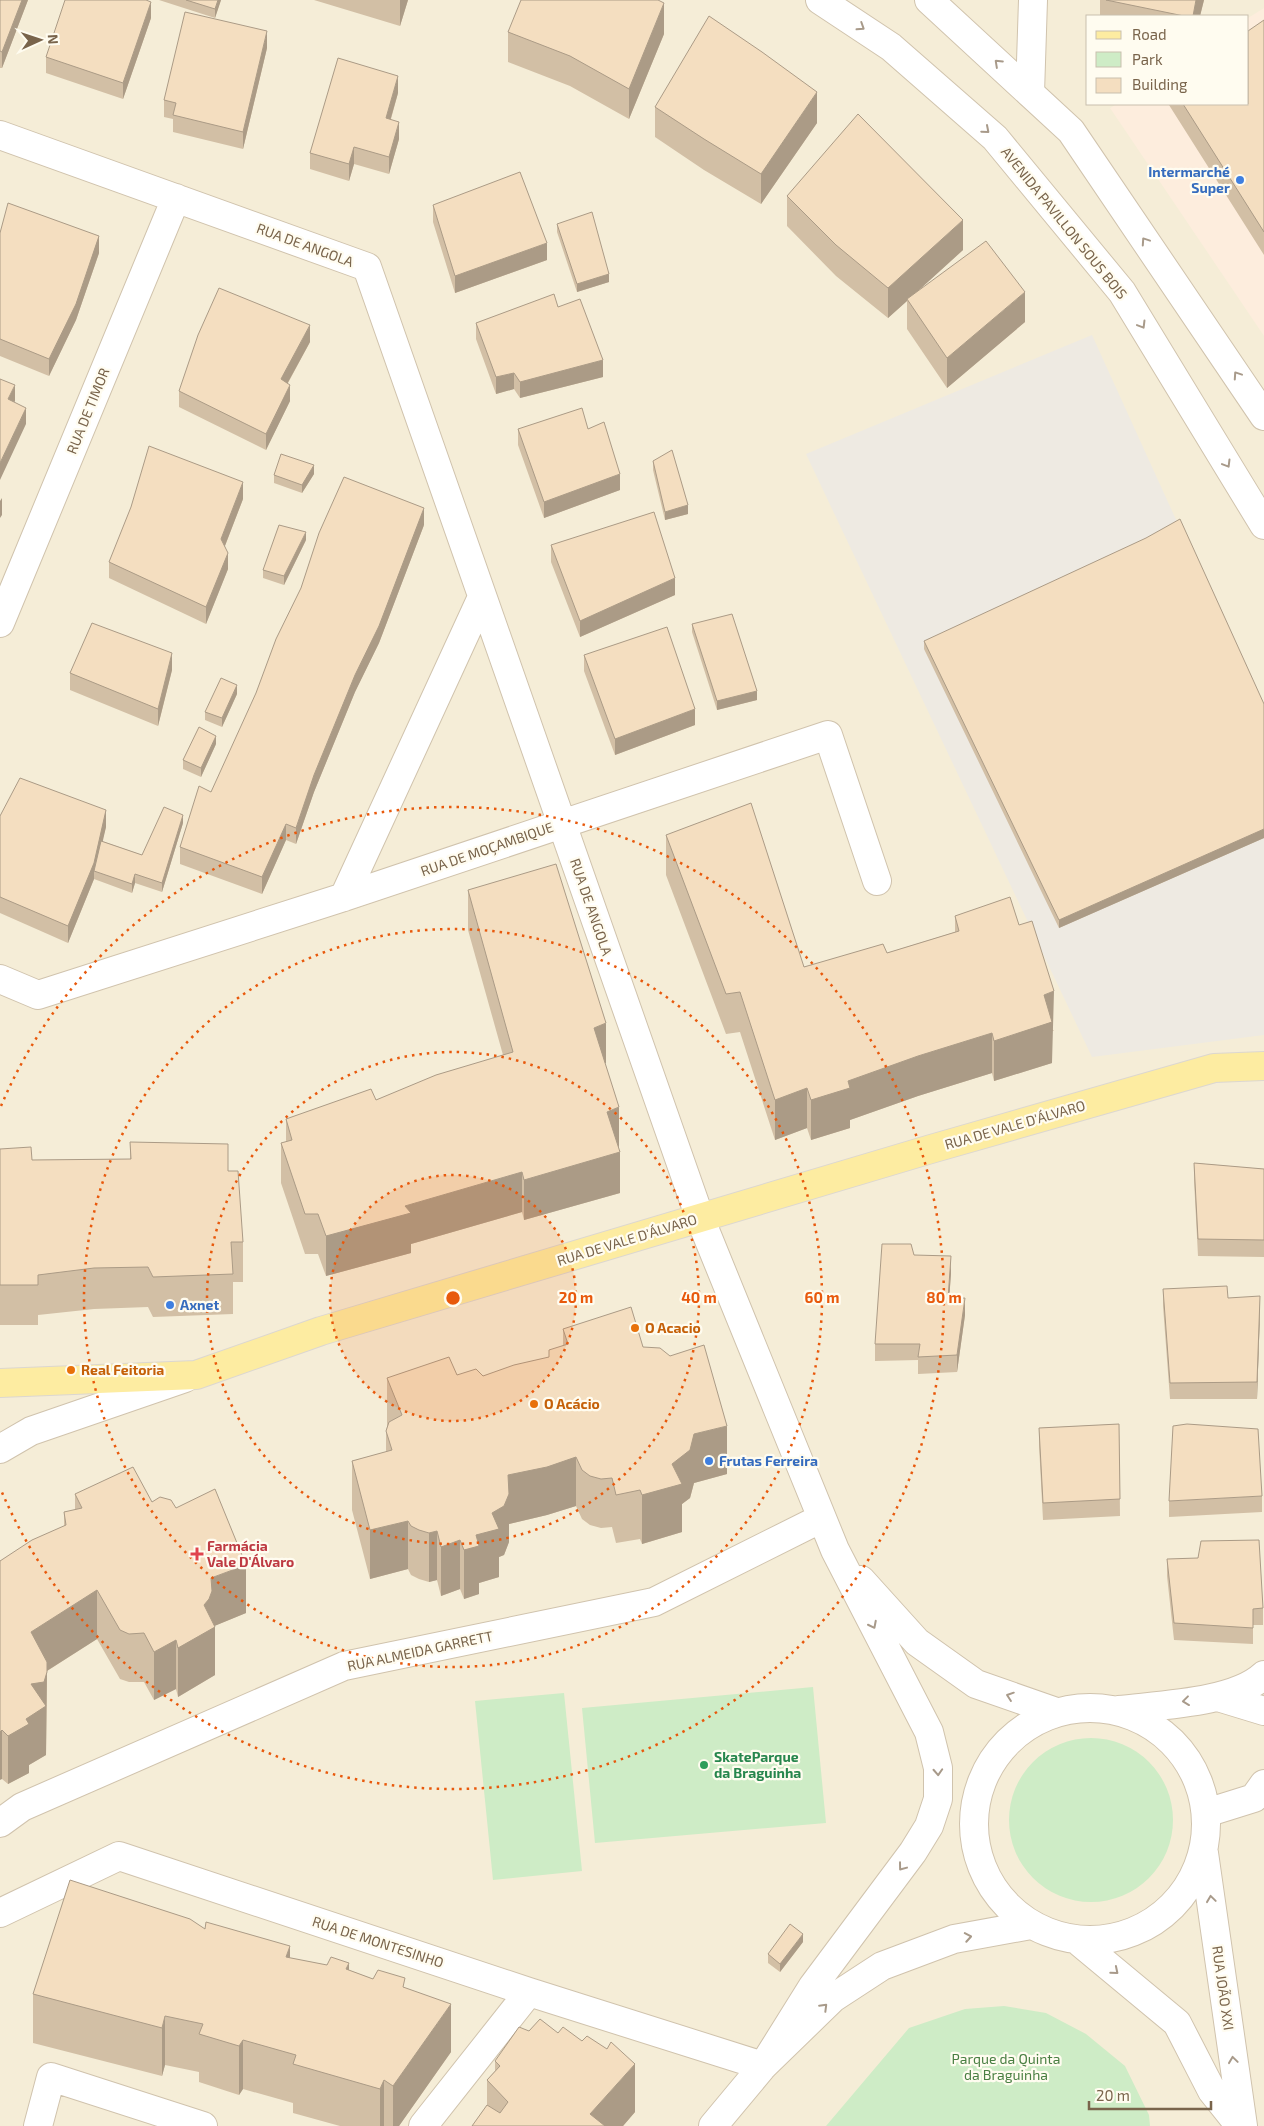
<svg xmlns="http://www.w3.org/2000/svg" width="1264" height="2126" font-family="'Exo 2',sans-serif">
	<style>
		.residential { fill: #f5edd7; fill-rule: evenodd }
		.commercial { fill: #fdeddd }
		.industrial { fill: #eeeae2 }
		.green { fill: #ceecc6 }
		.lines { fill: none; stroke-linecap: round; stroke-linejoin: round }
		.minor-casing { stroke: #d0c3ad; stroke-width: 30 }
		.tertiary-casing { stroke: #d0c3ad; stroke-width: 30 }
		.primary-casing { stroke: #dcd7d0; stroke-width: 30 }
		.minor { stroke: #fff; stroke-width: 28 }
		.tertiary { stroke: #fff; stroke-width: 28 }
		.primary { stroke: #fdeca1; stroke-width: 28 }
		.wall { fill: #d2bfa5 }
		.shaded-wall { fill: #ab9b86 }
		.building { fill: #f4dec0; stroke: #ab9b86 }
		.oneway { stroke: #a89a8a }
		.ring { fill: none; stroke: #e8590c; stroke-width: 2.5; stroke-dasharray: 2.5 5 }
		.shop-dot { fill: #3f7fe0; stroke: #fffcf0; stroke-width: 2 }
		.food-dot { fill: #e8710a; stroke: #fffcf0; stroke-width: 2 }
		.health-dot { fill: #e0444e; stroke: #fffcf0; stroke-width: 2 }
		.leisure-dot { fill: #2e9e5b; stroke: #fffcf0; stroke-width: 2 }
		.labels { text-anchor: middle; stroke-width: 4.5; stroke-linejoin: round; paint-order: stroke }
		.shop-label { font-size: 14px; font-weight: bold; fill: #366cbe; stroke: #fffcf0; text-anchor: start }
		.street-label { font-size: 14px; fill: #79644b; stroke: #fffcf0 }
		.food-label { font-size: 14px; font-weight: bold; fill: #c56008; stroke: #fffcf0; text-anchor: start }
		.health-label { font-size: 14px; font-weight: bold; fill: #be3a42; stroke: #fffcf0; text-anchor: start }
		.leisure-label { font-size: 14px; font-weight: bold; fill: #27864d; stroke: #fffcf0; text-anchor: start }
		.park-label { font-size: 14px; fill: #497f42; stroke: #fffcf0 }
		.centre { fill: #e8590c; stroke: #fffcf0; stroke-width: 2.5 }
		.ring-label { font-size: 15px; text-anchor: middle; font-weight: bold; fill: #e8590c; stroke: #fffcf0; stroke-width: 4.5; stroke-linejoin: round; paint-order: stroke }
	</style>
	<rect width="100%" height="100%" fill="#fdf9e9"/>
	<!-- residential -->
	<path class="residential" d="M0,0H1264V2126H0ZM1088,16H1248V104H1088Z"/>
	<!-- commercial -->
	<path class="commercial" d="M1264,8V336L1110,108L1117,104H1248V18Z"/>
	<!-- industrial -->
	<path class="industrial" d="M1092,335L1264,713V1035L1092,1057L806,454Z"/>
	<!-- green -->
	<path class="green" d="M813,1687L826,1823L595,1843L582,1708Z
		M564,1693L582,1871L493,1880L475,1701Z
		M1009 1820a82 82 0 1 1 164 0a82 82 0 1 1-164 0Z
		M1004,2006L1046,2013L1086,2034L1125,2066L1149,2115L1150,2126H826L909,2028L965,2009Z"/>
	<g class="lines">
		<!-- minor casing -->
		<g class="minor-casing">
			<path id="minor" d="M1030,93L1033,0
				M0,135L367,267L700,1218L835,1550L929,1732L938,1768V1799L929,1826L913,1852L813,1986L763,2066
				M0,623L176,198
				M344,897L482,597
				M0,979L38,995L344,897L828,735L877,881
				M0,1449L31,1431L185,1378
				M861,1580L917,1642L976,1684L1056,1712
				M1218,1697L1264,1711
				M974 1824a116 116 0 1 1 232 0a116 116 0 1 1-232 0Z
				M1119,1710C1160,1705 1234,1703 1264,1675
				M1206,1813L1254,1798L1264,1784
				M0,1823L22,1807L344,1666L654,1602L822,1518
				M1204,1853L1243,2126
				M0,1913L119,1856L529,1992L763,2066
				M1077,1940L1177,2023L1212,2091L1240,2126
				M38,2126L51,2077L203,2126
				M423,2126L529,1992
				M713,2126L763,2066L833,1998L882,1966L954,1939L1031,1925"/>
		</g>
		<!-- tertiary casing -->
		<g class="tertiary-casing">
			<path id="tertiary" d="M820,0L891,47L995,138L1122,292L1264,525
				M929,0L1071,131L1264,416"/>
		</g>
		<!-- primary casing -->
		<g class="primary-casing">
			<path id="primary" d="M0,1383L196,1375L321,1331L931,1149L1214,1068L1264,1066"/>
		</g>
		<!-- minor -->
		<use href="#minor" class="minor"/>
		<!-- tertiary -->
		<use href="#tertiary" class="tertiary"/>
		<!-- primary -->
		<use href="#primary" class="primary"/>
	</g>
	<!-- wall -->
	<path class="wall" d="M0,0H28L2,68H0Z
		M159,0H221L215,18Z
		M314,0H408L400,26Z
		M1100,0H1204L1200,16H1100Z
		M151,18L123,99L46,73V57Z
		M1264,20V255L1169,105V104H1248Z
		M508,32L664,34L629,119L570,86L508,62Z
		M267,48L243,149L173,132V119L164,117V100Z
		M398,93L391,119L399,139L389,174L354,164L349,181L310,169V153Z
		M655,107L817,123L761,204L704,170L655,137Z
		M787,196L963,250L919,290L1025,322L947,388L907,329V301L888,318L836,276L787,226Z
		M433,205L547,260L455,293L433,222Z
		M557,224L609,282L577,292L557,232Z
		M0,233L99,253L76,320L49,376L0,356Z
		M558,307L603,377L520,398L514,389L496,394L476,339V323Z
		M310,342L288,383L290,401L266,450L179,407V391Z
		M518,429H588L620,490L544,518L518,445Z
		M653,461L688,514L665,520L653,470Z
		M314,474L302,493L274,483V475Z
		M243,499L225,546L228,569L206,624L109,578V562Z
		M424,525L379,643L355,692L314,792L296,844L286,840L262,894L180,864V847L211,792Z
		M306,540L284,585L263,578V570Z
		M551,545L675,595L580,637L551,562Z
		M692,624L757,700L717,710L692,632Z
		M924,641L1264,704V838L1059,928L924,649Z
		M584,655L695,725L615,755L584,671Z
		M172,670L158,726L70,690V673Z
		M237,694L222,727L205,720V712Z
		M216,744L201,777L183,769V760Z
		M0,816L106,827L102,841L142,855L183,823L162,892L135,883L132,893L94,879L68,943L0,913Z
		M666,835L804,967L887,953L955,932V916L1054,1031H1052V1063L994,1081L992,1073L918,1096L850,1120V1128L811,1140L807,1128L775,1140L740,1032L726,1034L666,875Z
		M468,890L606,1063H605L619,1147L620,1193L524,1220L522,1212L411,1244V1253L326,1276L318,1254H305L281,1183V1143L286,1142V1119L376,1100L503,1055L468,930Z
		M130,1142L228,1171L243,1242V1282H233V1314L153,1317L148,1307L94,1309L38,1315V1325H0V1149L32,1160L130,1159Z
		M1194,1163L1264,1169V1257L1198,1256L1194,1180Z
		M914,1255L951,1273L949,1299L965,1315L957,1372L918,1374V1360L875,1361V1344Z
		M1163,1289L1228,1298L1260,1312L1257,1399H1170L1163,1306Z
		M563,1329L643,1347L727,1474L694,1483L690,1498L682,1504V1532L642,1544L640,1539L616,1543L612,1527L601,1528L590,1525L582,1519L576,1506L547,1515L509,1524V1542L504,1555L499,1557V1577L479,1583V1594L464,1599L460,1589L441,1596L437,1580L429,1582L419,1579L411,1575L408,1569L370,1579L352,1510V1461L386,1452V1431L387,1427V1378L457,1375L483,1376L549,1357L563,1345Z
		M1119,1424L1120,1516L1043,1520L1039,1445V1428Z
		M75,1494L152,1502L246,1613L214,1626L215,1675L178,1697L176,1689L154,1700L144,1682H129L120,1679L97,1639L47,1671L46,1755L29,1765V1773L8,1784L2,1779L0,1561L64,1526V1512L75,1510Z
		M1262,1496V1512L1169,1517V1501Z
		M1167,1559L1263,1608V1625H1253V1644L1174,1640L1167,1576Z
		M205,1929L290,1958L349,1970L373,1979L405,1988L451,2052L399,2126H340L293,2113V2103L243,2089L239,2095L199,2082V2072L165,2065L162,2076L33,2043V1994Z
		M803,1942L780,1972L768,1963V1954Z
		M495,2061L635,2112L623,2126H472L487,2105V2080L495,2071Z"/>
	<!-- shaded-wall -->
	<path class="shaded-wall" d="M22,0H28L2,68V52Z
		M218,0H221L215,18V9Z
		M400,0H408L400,26Z
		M1196,0H1204L1200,16H1193Z
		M151,2V18L123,99V83Z
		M664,3V34L629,119V89Z
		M267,31V48L243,149V132Z
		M398,76V93L386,135V118Z
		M817,92V123L761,204V174Z
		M399,122V139L389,174V157Z
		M354,147V164L349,181V164Z
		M963,220V250L908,300L907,299V301L888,318V288Z
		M99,236V253L76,320L49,376V359Z
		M547,243V260L455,293V276Z
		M609,274V282L577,292V284Z
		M1025,292V322L947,388V358Z
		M310,325V342L281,395V379Z
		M603,360V377L520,398V382Z
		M514,373V389L496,394V377Z
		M15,385V401L8,416V399Z
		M290,385V401L266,450V434Z
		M26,408V424L0,480V463Z
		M314,465V474L302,493V485Z
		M620,474V490L544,518V502Z
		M243,482V499L221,556V539Z
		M2,498V515L0,518V501Z
		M688,505V514L665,520V512Z
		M424,508V525L379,643L355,692L314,792L296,844V828L314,775L355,675Z
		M306,532V540L284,585V576Z
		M228,553V569L206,624V607Z
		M675,578V595L580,637V621Z
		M172,653V670L158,726V709Z
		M237,685V694L222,727V718Z
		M757,691V700L717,710V701Z
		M695,709V725L615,755V739Z
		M216,736V744L201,777V768Z
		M106,810V827L96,871H94V879L68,943V926Z
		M183,815V823L162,892V883Z
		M286,824V840L262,894V877Z
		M1264,829V838L1059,928V920Z
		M135,874V883L132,893V884Z
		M1054,991L1052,1063L994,1081V1041L1044,995Z
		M606,1023V1063L594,1068V1028Z
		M992,1033V1073L918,1096L850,1120V1128L811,1140V1100L848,1081L918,1056Z
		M807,1088V1128L775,1140V1100Z
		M619,1107V1147L607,1152V1112Z
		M620,1152V1193L524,1220V1180Z
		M522,1172V1212L411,1244V1253L326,1276V1236L405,1206Z
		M951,1256V1273L948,1316V1299Z
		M1260,1296V1312L1257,1399V1382Z
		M965,1298V1315L957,1372V1355Z
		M727,1426V1474L694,1483L690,1498L682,1504V1532L642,1544V1495L672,1464L694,1434Z
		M576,1457V1506L547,1515L509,1524V1542L504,1555L499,1557V1577L479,1583V1594L464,1599V1550L492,1513L508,1475Z
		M408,1521V1569L370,1579V1530Z
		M437,1531V1580L429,1582V1533Z
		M460,1540V1589L441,1596V1547Z
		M246,1565V1613L212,1627H215V1675L178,1697V1648L204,1605L211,1578Z
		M97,1590V1639L31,1681V1632Z
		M176,1640V1689L154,1700V1652Z
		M47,1672L46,1755L29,1765V1773L8,1784V1736L26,1719L31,1684Z
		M2,1730V1779L0,1780V1732Z
		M803,1934V1942L780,1972V1964Z
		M290,1946V1995L286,1957Z
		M349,1963V2011L346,1969Z
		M451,2004V2052L399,2126H393V2086Z
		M165,2016V2065L162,2076V2028Z
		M243,2040V2089L239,2095V2046Z
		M635,2064V2112L623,2126H590V2114Z
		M384,2080V2126H380V2089Z"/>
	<!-- building -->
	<path class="building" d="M0,0H22L2,52L0,51Z
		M65,0H146L151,2L123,83L46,57Z
		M186,0H218L215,9Z
		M521,0H658L664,3L629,89L570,56L508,32Z
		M1106,0H1196L1193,16H1184Z
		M185,12L267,31L243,132L173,115L176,103L164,100Z
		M709,16L762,52L817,92L761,174L704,139L655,107Z
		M1264,20V232L1183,104H1248V31Z
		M338,58L398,76L386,118L399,122L389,157L354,147L349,164L310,153Z
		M858,114L963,220L888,288L836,245L787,196Z
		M520,172L547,243L455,276L433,205Z
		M8,203L99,236L76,304L49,359L0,339V233Z
		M592,212L609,274L577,284L557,224Z
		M986,241L1025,292L947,358L907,299Z
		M219,288L310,325L281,379L290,385L266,434L179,391L198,335Z
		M554,294L558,307L580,299L603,360L520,382L514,373L496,377L476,323Z
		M0,379L15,385L8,399L26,408L0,463Z
		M582,408L588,429L604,422L620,474L544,502L518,429Z
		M149,446L243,482L221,539L228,553L206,607L109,562L131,507Z
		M672,450L688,505L665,512L653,461Z
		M281,454L314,465L302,485L274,475Z
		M344,477L424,508L379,626L355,675L314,775L296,828L286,824L262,877L180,847L199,786L211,792L256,693L276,639L301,588L319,533Z
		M654,512L675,578L580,621L551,545Z
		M1180,519L1264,704V829L1059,920L924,641L1146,538Z
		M279,525L306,532L284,576L263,570Z
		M732,614L757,691L717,701L692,624Z
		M92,623L172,653L158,709L70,673Z
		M667,627L695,709L615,739L584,655Z
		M221,678L237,685L222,718L205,712Z
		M199,727L216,736L201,768L183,760Z
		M20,778L106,810L94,863L68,926L0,897V816Z
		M751,803L804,967L883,944L887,953L959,931L955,916L1010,897L1019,925L1032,921L1054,991L1044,995L1052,1022L994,1041L992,1033L918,1056L848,1081L850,1088L811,1100L807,1088L775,1100L740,992L726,994L666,835Z
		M164,807L183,815L162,883L135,874L132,884L94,871L101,841L142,855Z
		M556,864L606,1023L594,1028L619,1107L607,1112L620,1152L524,1180L522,1172L405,1206L411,1213L326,1236L318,1214H305L281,1143L292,1140L286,1119L371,1089L376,1100L436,1075L513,1052L468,890Z
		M130,1142L228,1144V1171H238L243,1242H231L233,1274L153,1277L148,1267L94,1268L38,1275V1285H0V1149L31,1147L32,1160L131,1159Z
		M1194,1163L1264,1169V1240L1198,1239Z
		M882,1244H911L914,1255L951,1256L948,1299L965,1298L957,1355L918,1357L920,1344H875Z
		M1227,1286L1228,1298L1260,1296L1257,1382L1170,1383L1163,1289Z
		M631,1307L643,1347L660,1348L670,1356L704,1345L727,1426L694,1434L690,1450L672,1464L682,1484L642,1495L640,1490L616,1495L612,1478L601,1479L590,1476L582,1470L576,1457L547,1467L508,1475L509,1494L504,1506L492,1513L499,1529L476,1535L479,1546L464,1550L460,1540L441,1547L437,1531L429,1533L419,1530L411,1526L408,1521L370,1530L352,1461L392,1450L386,1431L389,1422L402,1415L387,1378L449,1357L457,1375L476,1369L483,1376L514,1365L549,1357V1350L568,1344L563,1329Z
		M1119,1424L1120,1499L1043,1503L1039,1428Z
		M1187,1424L1258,1429L1262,1496L1169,1501L1173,1426Z
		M133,1467L152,1502L160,1497L171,1500L176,1508L215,1489L246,1565L211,1578L212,1591L209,1599L204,1605L215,1627L178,1648L176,1640L154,1652L144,1633L129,1634L120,1630L97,1590L31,1632L47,1662V1672L44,1682L31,1684L46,1706L26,1719L29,1724L8,1736L2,1730L0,1732V1561L32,1540L66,1525L64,1512L82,1508L75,1494Z
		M1259,1540L1263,1608L1253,1609V1628L1174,1623L1167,1559L1198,1558L1201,1541Z
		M70,1880L190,1919L205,1929L206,1922L290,1946L286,1957L327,1965L331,1957L349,1963L346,1969L373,1979L378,1970L405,1978L403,1987L451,2004L393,2086L384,2080L380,2089L293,2064L296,2055L243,2040L239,2046L199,2034L203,2024L165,2016L162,2028L33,1994Z
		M790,1924L803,1934L780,1964L768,1954Z
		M540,2019L558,2033L563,2027L582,2041L587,2036L607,2049L611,2042L635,2064L590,2114L605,2126H472L487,2105L500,2113L508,2102L487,2080L500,2066L495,2061L519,2027L529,2031Z"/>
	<!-- one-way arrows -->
	<defs><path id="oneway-chevron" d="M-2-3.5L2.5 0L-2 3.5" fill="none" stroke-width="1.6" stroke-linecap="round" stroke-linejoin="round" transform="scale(1.25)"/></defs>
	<g class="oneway">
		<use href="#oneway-chevron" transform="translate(861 27) rotate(33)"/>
		<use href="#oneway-chevron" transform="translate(998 63) rotate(-137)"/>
		<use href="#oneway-chevron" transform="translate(986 130) rotate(41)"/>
		<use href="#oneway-chevron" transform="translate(1145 241) rotate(-124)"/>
		<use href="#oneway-chevron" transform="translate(1142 325) rotate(59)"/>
		<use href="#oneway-chevron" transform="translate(1237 375) rotate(-124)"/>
		<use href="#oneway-chevron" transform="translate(1227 464) rotate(59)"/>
		<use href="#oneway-chevron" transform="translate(873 1625) rotate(63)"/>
		<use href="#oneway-chevron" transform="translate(1010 1696) rotate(-161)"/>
		<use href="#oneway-chevron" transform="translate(1186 1701) rotate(173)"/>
		<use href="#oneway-chevron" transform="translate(938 1772) rotate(87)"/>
		<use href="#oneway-chevron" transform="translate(902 1867) rotate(127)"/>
		<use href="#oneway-chevron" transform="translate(1211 1899) rotate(-98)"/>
		<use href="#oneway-chevron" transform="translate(968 1937) rotate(-10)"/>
		<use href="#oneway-chevron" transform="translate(1115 1971) rotate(40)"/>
		<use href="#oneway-chevron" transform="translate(824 2007) rotate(-45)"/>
		<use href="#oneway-chevron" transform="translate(1233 2060) rotate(-98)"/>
	</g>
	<!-- distance rings -->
	<circle cx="453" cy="1298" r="123" fill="#e8590c" fill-opacity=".12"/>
	<g class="ring">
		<circle cx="453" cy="1298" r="123"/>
		<circle cx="453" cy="1298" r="246"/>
		<circle cx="453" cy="1298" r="369"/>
		<path d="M1 1106A491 491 0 1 1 1 1490"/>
	</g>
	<!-- markers -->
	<g class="shop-dot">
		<circle cx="1240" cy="180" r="5"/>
		<circle cx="170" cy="1305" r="5"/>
		<circle cx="709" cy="1461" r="5"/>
	</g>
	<g class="food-dot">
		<circle cx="635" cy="1328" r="5"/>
		<circle cx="71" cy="1370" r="5"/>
		<circle cx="534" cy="1404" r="5"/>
	</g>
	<path class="health-dot" d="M194.5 1546.5h5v5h5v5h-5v5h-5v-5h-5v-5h5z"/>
	<circle class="leisure-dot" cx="704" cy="1765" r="5"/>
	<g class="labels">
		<!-- shop labels -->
		<g class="shop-label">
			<text x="1230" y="177" text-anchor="end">Intermarché<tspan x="1230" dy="16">Super</tspan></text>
			<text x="180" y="1310">Axnet</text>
			<text x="719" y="1466">Frutas Ferreira</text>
		</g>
		<!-- street labels -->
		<g class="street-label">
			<text transform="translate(1064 223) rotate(51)" y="5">AVENIDA PAVILLON SOUS BOIS</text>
			<text transform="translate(305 245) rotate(20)" y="5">RUA DE ANGOLA</text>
			<text transform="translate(88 411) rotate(-68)" y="5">RUA DE TIMOR</text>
			<text transform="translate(487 849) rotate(-19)" y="5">RUA DE MOÇAMBIQUE</text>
			<text transform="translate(591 907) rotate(71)" y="5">RUA DE ANGOLA</text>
			<text transform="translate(1015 1125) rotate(-16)" y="5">RUA DE VALE D'ÁLVARO</text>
			<text transform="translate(627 1240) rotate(-17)" y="5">RUA DE VALE D'ÁLVARO</text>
			<text transform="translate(420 1651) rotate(-12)" y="5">RUA ALMEIDA GARRETT</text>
			<text transform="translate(378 1942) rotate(18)" y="5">RUA DE MONTESINHO</text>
			<text transform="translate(1223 1988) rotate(82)" y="5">RUA JOÃO XXI</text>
		</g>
		<!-- food labels -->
		<g class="food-label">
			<text x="645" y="1333">O Acacio</text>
			<text x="81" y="1375">Real Feitoria</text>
			<text x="544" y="1409">O Acácio</text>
		</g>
		<!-- health labels -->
		<g class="health-label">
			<text x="207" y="1551">Farmácia<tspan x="207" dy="16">Vale D'Álvaro</tspan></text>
		</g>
		<!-- leisure labels -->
		<g class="leisure-label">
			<text x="714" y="1762">SkateParque<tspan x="714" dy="16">da Braguinha</tspan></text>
		</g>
		<!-- park labels -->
		<g class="park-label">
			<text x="1006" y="2064">Parque da Quinta<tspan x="1006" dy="16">da Braguinha</tspan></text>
		</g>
	</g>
	<circle cx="453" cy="1298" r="8" class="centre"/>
	<g class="ring-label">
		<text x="576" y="1303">20 m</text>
		<text x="699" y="1303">40 m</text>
		<text x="822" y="1303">60 m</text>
		<text x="944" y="1303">80 m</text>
	</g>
	<!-- legend -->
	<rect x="1086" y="15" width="162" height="90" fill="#fffcf0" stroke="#c9bfae"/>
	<rect x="1096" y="31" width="25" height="8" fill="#fdeca1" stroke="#c9bfae"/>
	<text x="1132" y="40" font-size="15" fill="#79644b">Road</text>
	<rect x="1096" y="52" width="25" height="15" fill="#ceecc6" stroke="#c9bfae"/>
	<text x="1132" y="65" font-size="15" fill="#79644b">Park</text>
	<rect x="1096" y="78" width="25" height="15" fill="#f4dec0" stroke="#c9bfae"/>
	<text x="1132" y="90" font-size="15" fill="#79644b">Building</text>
	<!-- north arrow -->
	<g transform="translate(40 40) rotate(87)" stroke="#fffcf0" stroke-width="4" paint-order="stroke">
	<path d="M0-4L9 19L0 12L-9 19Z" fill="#79644b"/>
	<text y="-8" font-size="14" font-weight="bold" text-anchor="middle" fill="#79644b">N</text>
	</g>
	<!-- scale -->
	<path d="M1089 2101v8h122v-8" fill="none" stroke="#79644b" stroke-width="2.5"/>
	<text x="1096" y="2101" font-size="15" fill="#79644b" stroke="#fffcf0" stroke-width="4" paint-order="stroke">20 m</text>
</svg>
